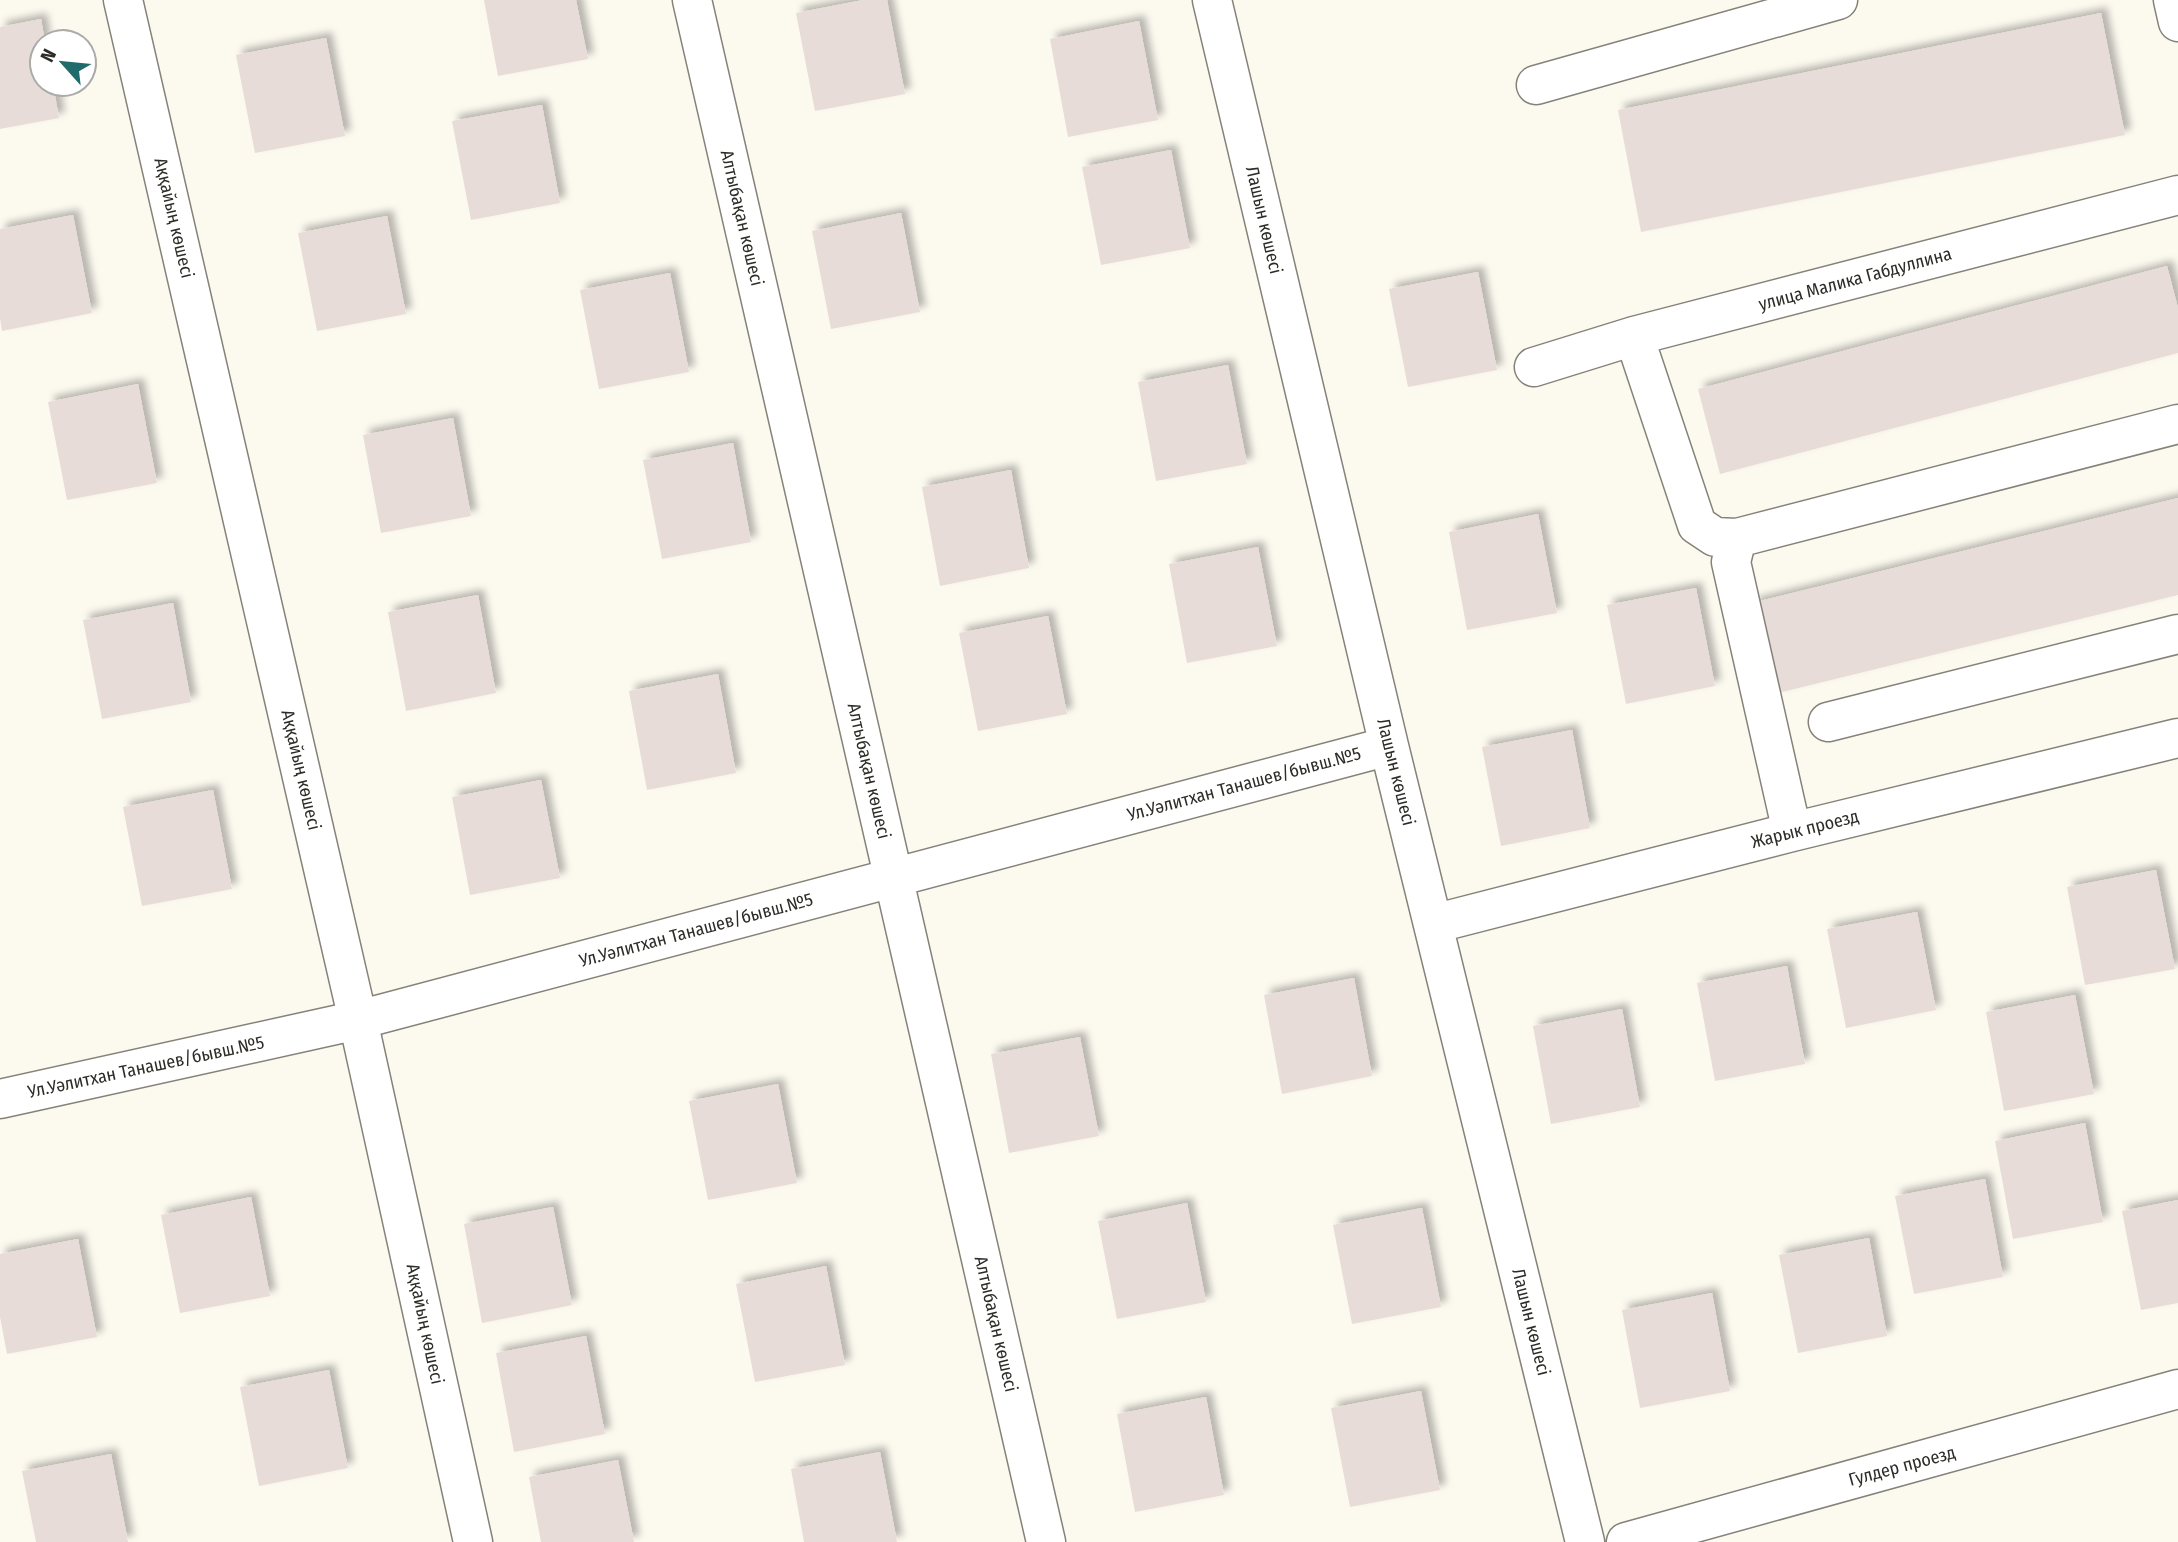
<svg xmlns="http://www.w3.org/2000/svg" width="2178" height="1542" font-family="'Fira Sans Condensed',sans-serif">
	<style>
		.building { fill: #e8dcd9; filter: url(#shadow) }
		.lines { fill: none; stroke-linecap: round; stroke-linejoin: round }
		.minor-casing { stroke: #858279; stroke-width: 41 }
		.minor { stroke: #fff; stroke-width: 38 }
		.labels { text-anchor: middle; stroke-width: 7; stroke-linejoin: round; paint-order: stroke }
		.street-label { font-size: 18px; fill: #2d2c28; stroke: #fff }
	</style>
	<defs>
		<filter id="shadow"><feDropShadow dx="6" dy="-6" stdDeviation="3.5" flood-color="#0004"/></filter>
	</defs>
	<rect width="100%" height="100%" fill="#fcf9ef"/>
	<!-- building -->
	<path class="building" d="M484,0H576L588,59L498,76Z
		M863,0H887L905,94L815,111L796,13Z
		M2101,13L2125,135L1641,232L1618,110Z
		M41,19L45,42H42V84H53L59,118L0,129V27Z
		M1139,21L1158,120L1068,137L1050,39Z
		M326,38L345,136L255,153L236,55Z
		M542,105L560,203L471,220L452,121Z
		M1171,150L1190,248L1101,265L1082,167Z
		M901,213L920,312L831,329L812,231Z
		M73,215L92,313L2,331L0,318V229Z
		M387,216L406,314L317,331L298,233Z
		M2167,266L2178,308V353L1720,474L1698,389Z
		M1478,272L1497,370L1408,387L1389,289Z
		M670,273L689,372L599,389L580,290Z
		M1228,365L1247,464L1156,481L1138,382Z
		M138,384L157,483L67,500L48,402Z
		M453,418L471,516L381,533L363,435Z
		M733,443L751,542L662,559L643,460Z
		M1011,470L1029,568L940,586L922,487Z
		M2178,498V595L1774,694L1752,603Z
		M1538,514L1557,613L1467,630L1449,532Z
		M1258,547L1277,646L1187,663L1169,564Z
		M1696,588L1715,686L1626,704L1607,605Z
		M478,595L496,693L406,711L388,612Z
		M173,603L191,702L102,719L83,620Z
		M1048,616L1067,714L978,731L959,633Z
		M718,674L736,773L647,790L629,691Z
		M1572,730L1590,828L1501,846L1482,747Z
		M541,780L560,878L470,895L452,797Z
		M213,790L232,889L142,906L123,807Z
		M2156,870L2175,969L2085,985L2067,887Z
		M1917,912L1936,1010L1846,1028L1827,929Z
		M1787,966L1805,1064L1715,1081L1697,983Z
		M1354,978L1372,1076L1282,1094L1264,995Z
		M2075,995L2094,1094L2004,1111L1986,1012Z
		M1622,1009L1640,1107L1551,1124L1533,1026Z
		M1080,1037L1099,1136L1009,1153L991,1054Z
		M778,1084L797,1183L708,1200L689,1101Z
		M2085,1123L2103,1222L2013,1239L1995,1141Z
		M1985,1179L2003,1277L1914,1294L1895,1196Z
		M251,1197L270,1296L180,1313L161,1215Z
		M2178,1200V1303L2141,1310L2122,1211Z
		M1187,1203L1206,1302L1117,1319L1098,1221Z
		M553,1207L572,1305L482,1323L464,1224Z
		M1422,1208L1441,1307L1352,1324L1333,1225Z
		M1869,1238L1887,1336L1798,1353L1779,1255Z
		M78,1239L97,1337L7,1354L0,1317V1254Z
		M826,1266L845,1365L755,1382L736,1284Z
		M1712,1293L1730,1391L1640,1408L1622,1310Z
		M586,1336L605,1434L514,1452L496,1353Z
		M329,1370L348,1468L259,1486L240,1387Z
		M1421,1391L1440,1490L1350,1507L1331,1408Z
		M1206,1397L1224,1495L1135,1512L1117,1414Z
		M880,1452L897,1542H804L791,1469Z
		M111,1454L128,1542H36L22,1471Z
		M618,1460L634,1542H541L529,1477Z"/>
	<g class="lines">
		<!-- minor casing -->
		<g class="minor-casing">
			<path id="minor" d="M123,0L358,1020L473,1542
				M692,0L1046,1542
				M1212,0L1389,746L1585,1542
				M2173,0L2178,22
				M1536,85L1838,0
				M1634,336L1697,525L1715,537L1737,538L2178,424
				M1534,367L1634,336L2178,195
				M1737,538L1731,562L1792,832
				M1828,722L2178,634
				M1433,924L1792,832L2178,738
				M0,1099L358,1020L1389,746
				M1626,1542L2178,1389"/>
		</g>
		<!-- minor -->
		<use href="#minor" class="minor"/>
	</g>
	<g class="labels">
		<!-- street labels -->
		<g class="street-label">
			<text transform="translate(174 218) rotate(77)" y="6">Аққайың көшесі</text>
			<text transform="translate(742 218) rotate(77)" y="6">Алтыбақан көшесі</text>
			<text transform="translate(1264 220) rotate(77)" y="6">Лашын көшесі</text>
			<text transform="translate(1855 279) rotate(-15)" y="6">улица Малика Габдуллина</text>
			<text transform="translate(301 770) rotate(77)" y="6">Аққайың көшесі</text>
			<text transform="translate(869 771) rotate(77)" y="6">Алтыбақан көшесі</text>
			<text transform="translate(1396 772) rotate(76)" y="6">Лашын көшесі</text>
			<text transform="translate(1244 784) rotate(-15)" y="6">Ул.Уәлитхан Танашев/бывш.№5</text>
			<text transform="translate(1805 829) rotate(-14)" y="6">Жарык проезд</text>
			<text transform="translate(696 930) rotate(-15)" y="6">Ул.Уәлитхан Танашев/бывш.№5</text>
			<text transform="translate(146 1067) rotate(-12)" y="6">Ул.Уәлитхан Танашев/бывш.№5</text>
			<text transform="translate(1531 1322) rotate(76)" y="6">Лашын көшесі</text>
			<text transform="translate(425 1324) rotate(78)" y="6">Аққайың көшесі</text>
			<text transform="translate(996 1324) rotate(77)" y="6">Алтыбақан көшесі</text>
			<text transform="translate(1902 1466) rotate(-15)" y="6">Гулдер проезд</text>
		</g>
	</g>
	<!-- north arrow -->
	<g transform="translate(63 63) rotate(297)"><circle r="33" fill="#ffffff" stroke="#ababa9" stroke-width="2"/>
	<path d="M0-5L12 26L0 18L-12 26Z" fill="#206c6d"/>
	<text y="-10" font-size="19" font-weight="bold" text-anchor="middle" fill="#2d2c28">N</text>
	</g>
</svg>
